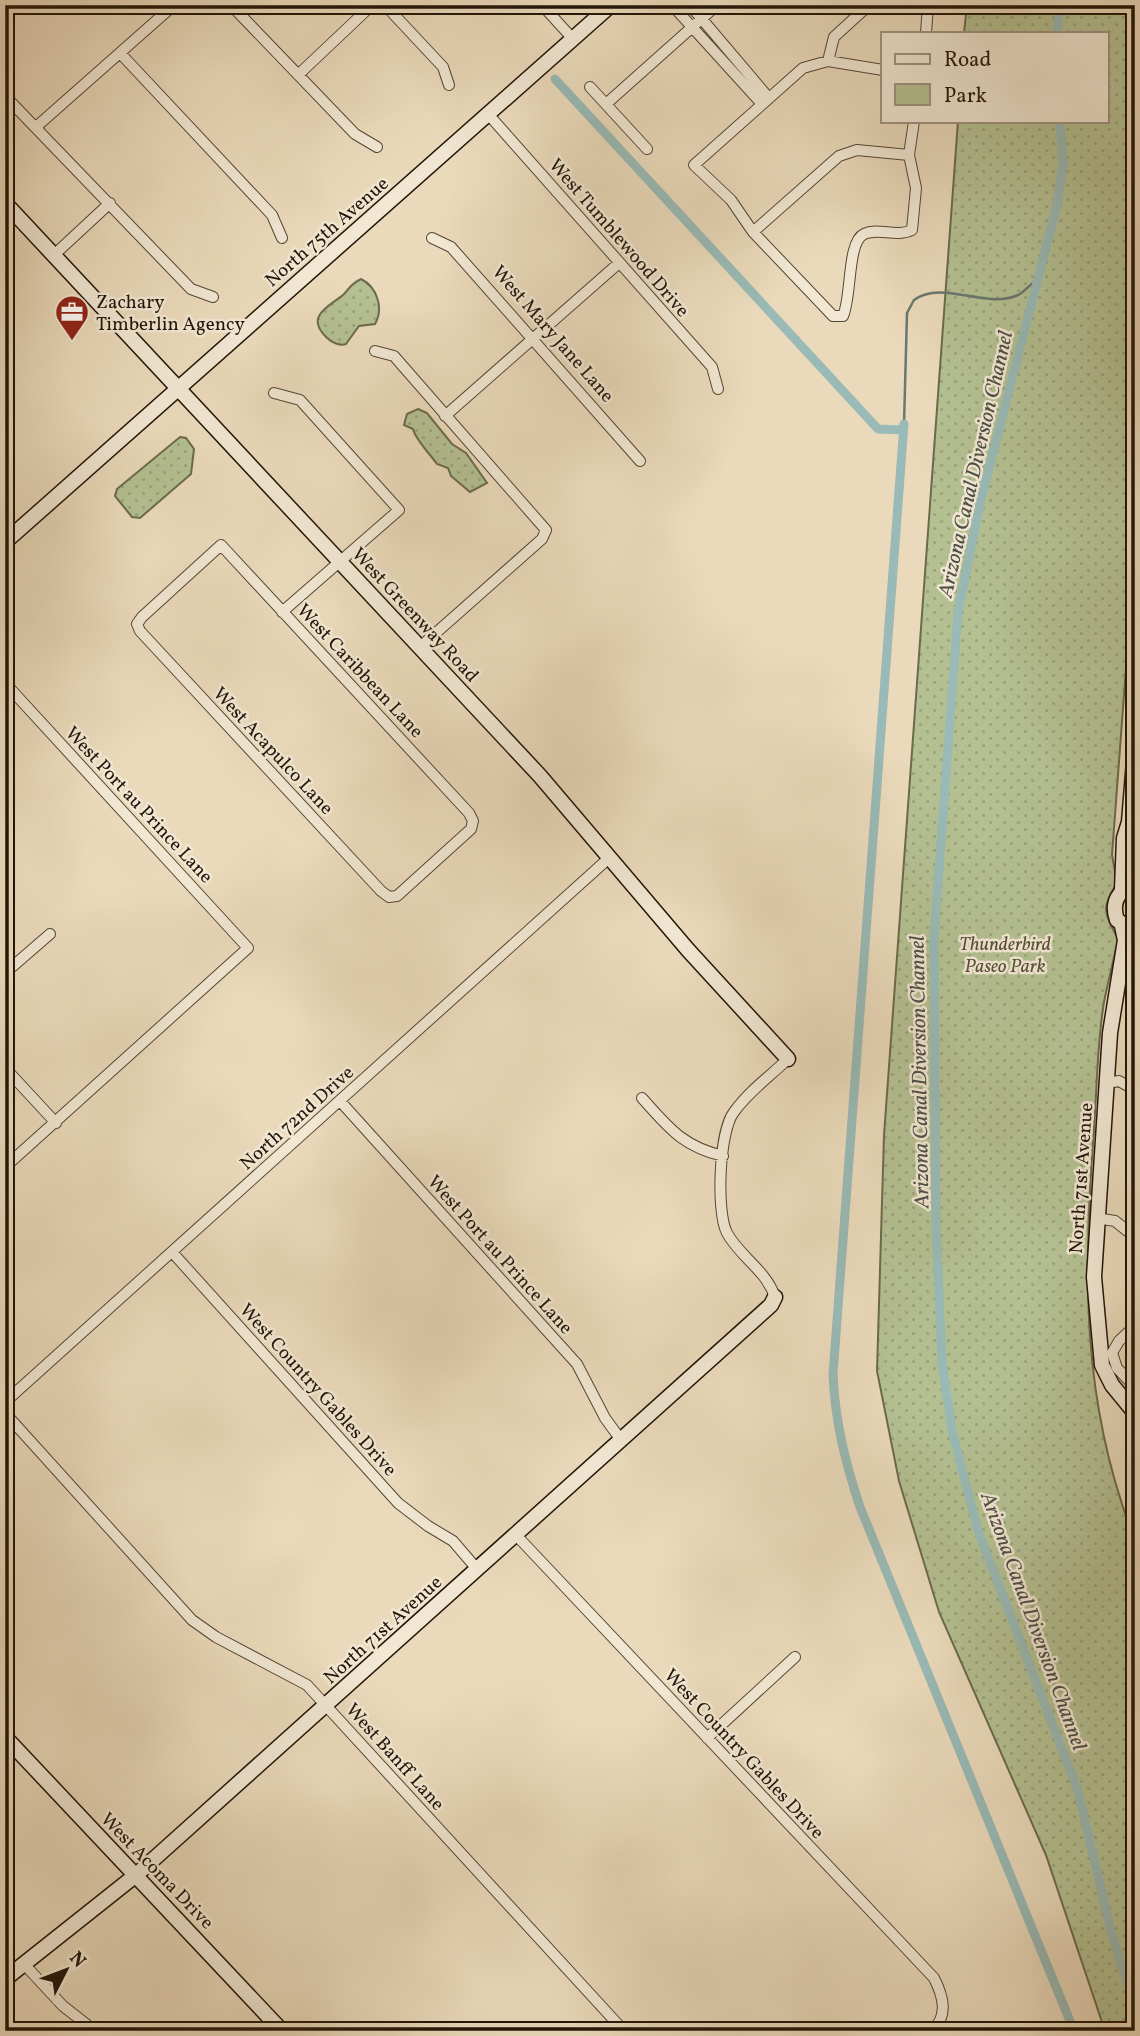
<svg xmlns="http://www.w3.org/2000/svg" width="1140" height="2036" font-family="Vollkorn,serif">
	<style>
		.green { fill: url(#green-dots); stroke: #6b6a4d; stroke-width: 2 }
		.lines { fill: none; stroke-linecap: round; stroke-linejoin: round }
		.stream { stroke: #697870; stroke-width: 2.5 }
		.canal { stroke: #99bab6; stroke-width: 9 }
		.street-casing { stroke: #544635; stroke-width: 12 }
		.secondary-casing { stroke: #221508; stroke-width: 17 }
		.street { stroke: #f1e7d3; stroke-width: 10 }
		.secondary { stroke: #f1e7d3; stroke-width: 14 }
		.labels { text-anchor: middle; stroke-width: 5; stroke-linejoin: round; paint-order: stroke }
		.street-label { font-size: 19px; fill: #221508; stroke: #f1e7d3 }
		.poi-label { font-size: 19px; fill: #221508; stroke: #f1e7d3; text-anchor: start }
		.park-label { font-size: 19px; font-style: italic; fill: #555138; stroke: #f1e7d3 }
		.water-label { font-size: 21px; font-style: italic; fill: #4c4f45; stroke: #f1e7d3 }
	</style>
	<defs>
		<pattern id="green-dots" width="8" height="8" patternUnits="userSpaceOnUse" patternTransform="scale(1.75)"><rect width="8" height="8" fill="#b4c092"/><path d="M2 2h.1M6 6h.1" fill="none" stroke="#9aa47c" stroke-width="1.8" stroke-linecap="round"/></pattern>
	</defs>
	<rect width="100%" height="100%" fill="#eadabb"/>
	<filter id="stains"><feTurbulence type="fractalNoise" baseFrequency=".00286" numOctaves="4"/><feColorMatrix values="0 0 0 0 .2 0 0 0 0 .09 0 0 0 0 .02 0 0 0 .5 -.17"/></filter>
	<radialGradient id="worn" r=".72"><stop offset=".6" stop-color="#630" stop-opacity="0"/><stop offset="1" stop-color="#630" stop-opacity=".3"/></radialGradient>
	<!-- green -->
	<path class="green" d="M967,5H1135V548L1112,855L1117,883C1100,908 1105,914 1118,939C1114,960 1108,981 1104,1002C1097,1044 1097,1088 1094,1130C1083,1273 1081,1404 1135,1540V2031H1105L1046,1855L939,1612L899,1481L877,1371L884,1135L958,121H1107V33H964Z
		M361,279C377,287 384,308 375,324L359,326L346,344C340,346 332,343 326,337C304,315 331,306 344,294C350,287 353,283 361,279Z
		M418,409L427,413L452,444L466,453L487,483L470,492L451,476L448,468L437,464C430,454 415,439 413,429L404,425L407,414Z
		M180,437L186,438L194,449L191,474L140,518L132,517L115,496L117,489Z"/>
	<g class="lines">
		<!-- stream -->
		<path class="stream" d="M904,424L907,313L914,300C942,279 987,310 1018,295C1024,292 1030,285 1035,281"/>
		<!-- canal -->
		<path class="canal" d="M1057,33L1060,5
			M555,79L878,429L903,430
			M1060,121L1063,164L1057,205L980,503L958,612L934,938L936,1225L942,1363L952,1430L978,1531L1078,1791L1111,1931L1135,2007
			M904,424L833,1374C835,1421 845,1462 860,1507L1074,2031"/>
		<!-- street casing -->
		<g class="street-casing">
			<path id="street" d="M231,5L355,134L377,147
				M385,5L443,67L449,85
				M542,5L573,39
				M672,5L761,103
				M690,5L768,97
				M926,33L928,5
				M120,53L272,215L282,238
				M828,61L834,37L869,5
				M883,70L828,61L803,68L694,165L731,200L753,232L833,316H843C852,296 847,242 864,234C879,227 896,238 912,230L916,188L909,155L914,121
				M298,75L372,5
				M590,87L647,149
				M5,96L191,289L213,297
				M606,104L717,5
				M488,114L712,367L718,389
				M36,127L174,5
				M753,232L839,156L857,150L909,155
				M432,238L451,247L640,461
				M54,255L110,203
				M375,351L394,356L546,530L542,539L420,647
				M274,393L300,400L399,510L282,612
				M445,416L619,263
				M221,545L469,813L473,821L471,829L397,896L389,897L381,891L140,631L137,624L142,617Z
				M5,683L248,948L5,1167
				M5,973L50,934
				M5,1068L56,1123
				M1106,1083L1119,1081L1135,1090
				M642,1098C669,1128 682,1146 723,1156
				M340,1101L577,1364L605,1418L621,1440
				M1096,1218L1115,1221L1135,1237
				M172,1252L398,1503L428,1526L453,1541L477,1569
				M775,1297C766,1270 740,1257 727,1233C716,1212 719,1131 734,1112C748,1092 770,1076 788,1059
				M1135,1326L1119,1341L1112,1353L1117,1368L1135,1387
				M5,1402L609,858
				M5,1413L192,1620L216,1637L307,1685L624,2031
				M516,1535L934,1978C943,1996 949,2015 932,2031
				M707,1738L795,1657
				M23,1963L63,2006L95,2031"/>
		</g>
		<!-- secondary casing -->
		<g class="secondary-casing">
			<path id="secondary" d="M5,203L540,776L688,950L788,1059
				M5,542L611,5
				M1130,827L1135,867
				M1135,884C1118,890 1111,903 1117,920L1135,932
				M1122,890L1124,838L1129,822L1135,749
				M1122,926L1125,940L1110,1033L1094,1277L1102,1365L1112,1385L1135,1413
				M1128,967L1135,944
				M5,1737L282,2031
				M5,1979L136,1875L771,1305L775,1297"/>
		</g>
		<!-- street -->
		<use href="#street" class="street"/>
		<!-- secondary -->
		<use href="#secondary" class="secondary"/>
	</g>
	<!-- icons -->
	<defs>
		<g id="office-pin" transform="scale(1.75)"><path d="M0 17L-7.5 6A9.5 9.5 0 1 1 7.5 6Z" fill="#8f2418" stroke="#f1e7d3"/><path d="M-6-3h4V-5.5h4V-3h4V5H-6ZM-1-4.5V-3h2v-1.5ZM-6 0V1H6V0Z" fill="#fff"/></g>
	</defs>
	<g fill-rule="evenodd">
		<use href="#office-pin" x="72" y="312"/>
	</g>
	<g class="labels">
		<!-- street labels -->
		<g class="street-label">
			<text transform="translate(326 231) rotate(-41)" y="7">North 75th Avenue</text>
			<text transform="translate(620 237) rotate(49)" y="7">West Tumblewood Drive</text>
			<text transform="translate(554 333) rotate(49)" y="7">West Mary Jane Lane</text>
			<text transform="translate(416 614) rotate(47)" y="7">West Greenway Road</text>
			<text transform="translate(361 670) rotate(47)" y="7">West Caribbean Lane</text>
			<text transform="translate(274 750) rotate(47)" y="7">West Acapulco Lane</text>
			<text transform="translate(140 804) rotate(47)" y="7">West Port au Prince Lane</text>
			<text transform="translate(296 1117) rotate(-42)" y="7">North 72nd Drive</text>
			<text transform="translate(1080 1178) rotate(-86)" y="7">North 71st Avenue</text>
			<text transform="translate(501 1254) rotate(48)" y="7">West Port au Prince Lane</text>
			<text transform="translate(319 1389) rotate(48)" y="7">West Country Gables Drive</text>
			<text transform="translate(382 1629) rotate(-42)" y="7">North 71st Avenue</text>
			<text transform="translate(745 1753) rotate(47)" y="7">West Country Gables Drive</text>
			<text transform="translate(396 1756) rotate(48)" y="7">West Banff Lane</text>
			<text transform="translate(158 1870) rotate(46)" y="7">West Acoma Drive</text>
		</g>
		<!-- poi labels -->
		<g class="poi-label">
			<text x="96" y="308">Zachary<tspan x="96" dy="22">Timberlin Agency</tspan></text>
		</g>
		<!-- park labels -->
		<g class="park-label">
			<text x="1005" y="950">Thunderbird<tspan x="1005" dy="22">Paseo Park</tspan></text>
		</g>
		<!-- water labels -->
		<g class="water-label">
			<text transform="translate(975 464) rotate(-77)" y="7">Arizona Canal Diversion Channel</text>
			<text transform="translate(919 1072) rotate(-91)" y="7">Arizona Canal Diversion Channel</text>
			<text transform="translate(1034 1621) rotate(70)" y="7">Arizona Canal Diversion Channel</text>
		</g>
	</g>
	<!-- margin -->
	<rect width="1140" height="2036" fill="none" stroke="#eadabb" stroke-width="28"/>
	<rect x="7" y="7" width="1126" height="2022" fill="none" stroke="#221508" stroke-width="3.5"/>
	<rect x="14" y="14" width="1112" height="2008" fill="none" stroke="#221508" stroke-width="2"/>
	<!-- legend -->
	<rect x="881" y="32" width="228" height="91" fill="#f1e7d3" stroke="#9e9382" stroke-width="2"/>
	<rect x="895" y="54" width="35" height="10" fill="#f1e7d3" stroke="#9e9382" stroke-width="2"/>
	<text x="944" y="66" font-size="21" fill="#221508">Road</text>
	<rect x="895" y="84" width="35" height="21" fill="#b4c092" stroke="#9e9382" stroke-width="2"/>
	<text x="944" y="102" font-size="21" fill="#221508">Park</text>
	<!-- north arrow -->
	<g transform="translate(66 1970) rotate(48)" stroke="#f1e7d3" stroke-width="5" paint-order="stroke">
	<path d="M0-5L12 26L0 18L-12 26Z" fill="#221508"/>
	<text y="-10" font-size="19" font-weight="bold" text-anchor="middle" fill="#221508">N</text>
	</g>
	<rect width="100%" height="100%" filter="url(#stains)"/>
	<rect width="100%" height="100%" fill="url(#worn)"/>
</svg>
